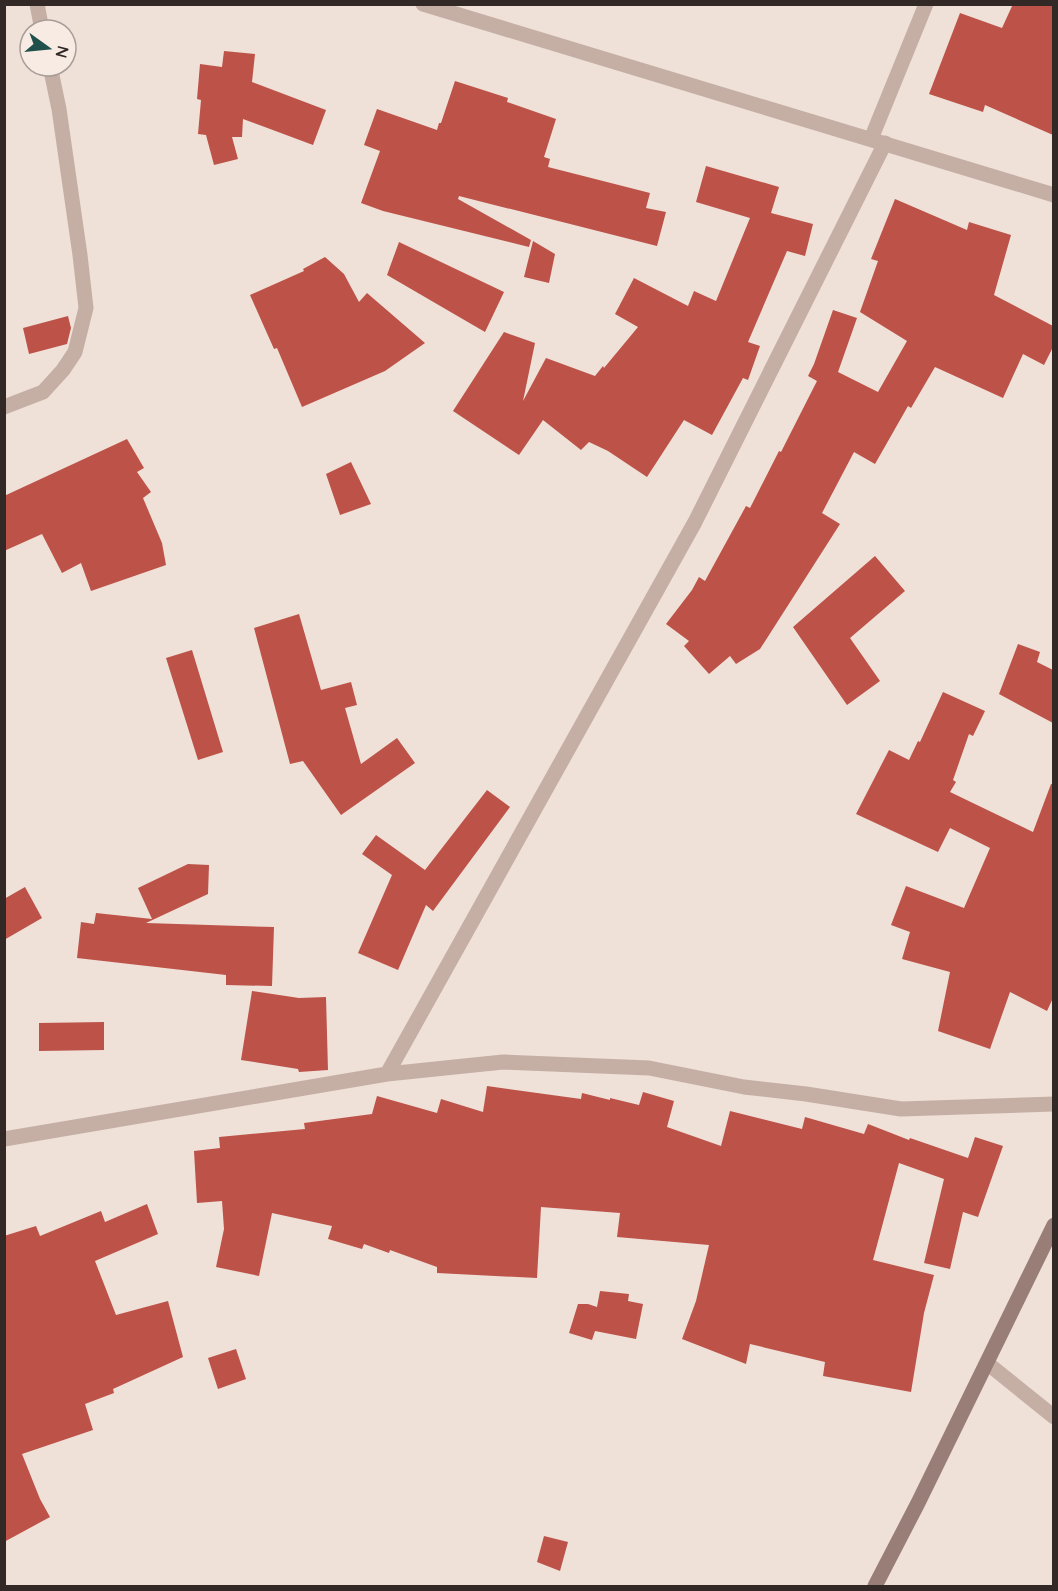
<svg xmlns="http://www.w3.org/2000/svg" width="1058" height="1591" font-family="Quicksand,sans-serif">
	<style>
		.building { fill: #bd5248 }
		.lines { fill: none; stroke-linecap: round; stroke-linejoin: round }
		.minor { stroke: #c5afa5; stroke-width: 15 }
		.tertiary { stroke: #c5afa5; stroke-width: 15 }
		.secondary { stroke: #997e77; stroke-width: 15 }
	</style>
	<rect width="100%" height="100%" fill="#efe0d8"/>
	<!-- building -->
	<path class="building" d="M1013,4H1053V135L985,105L983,112L929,94L960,13L1002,28Z
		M224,51L255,54L252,82L326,110L313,145L243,119L242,137H232L238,159L214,165L206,135L198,134L201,100L197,99L200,64L222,67Z
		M455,81L508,98L507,102L556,119L544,157L550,159L548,167L650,193L646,208L666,212L657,246L459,196L458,199L531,240L529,247L383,211L361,203L380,151L364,145L377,109L437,130L439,123H441Z
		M706,166L779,187L771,213L813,224L805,256L787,251L748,342L760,346L748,380L743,378L712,435L684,420L647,477L608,451L589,442L581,450L543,420L519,455L453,411L504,332L535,343L523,401L546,358L595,376L603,366L604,368L638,327L615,314L634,278L688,306L694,291L716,301L750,218L696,202Z
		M895,199L967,230L969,222L1011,235L994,295L1053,326V347L1044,365L1023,354L1003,398L935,367L911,408L908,406L875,464L854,452L822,513L840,524L760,649L736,664L730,656L709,674L684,646L689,641L666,624L692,590L699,577L705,581L746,506L750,508L779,451L781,452L817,381L808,376L814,364L833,310L857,318L838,372L878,392L907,341L860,312L878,261L871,259Z
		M533,241L555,254L549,283L524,277Z
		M399,242L504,292L485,332L387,275Z
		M325,257L344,274L359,302L367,293L425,343L385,371L302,407L277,348L274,349L250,295L304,271L303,269Z
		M68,316L71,328L67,344L29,354L23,328Z
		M127,439L144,468L137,472L151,492L143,498L162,543L166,565L91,591L81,563L62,573L42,534L4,551V496Z
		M351,462L371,504L340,515L326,474Z
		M875,556L905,591L850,638L880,681L847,705L793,627Z
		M299,614L321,690L351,682L357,705L345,708L361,764L397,738L415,763L341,815L303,761L290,764L254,628Z
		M1018,644L1040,652L1037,662L1053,670V723L999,694Z
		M192,650L223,752L198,760L166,658Z
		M943,692L985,711L973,736L969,734L953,780L956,782L950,792L1033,832L1051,784H1053V998L1047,1011L1010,992L990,1049L938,1031L950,972L902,959L910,932L891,925L906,886L964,908L990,848L950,828L938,852L856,814L889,750L909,760L918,741L920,742Z
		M487,790L510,807L433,911L426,905L398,970L358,953L392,875L362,854L376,835L425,870Z
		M188,864L209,865L208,894L146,923L274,927L272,986L226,985V975L77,958L81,922L94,924L96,913L152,919L138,888Z
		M25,887L42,918L4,940V899Z
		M252,991L299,998L326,997L328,1070L299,1072L298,1069L241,1060Z
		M104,1022V1050L39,1051V1023Z
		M487,1086L581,1099L582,1093L610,1100V1098L639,1105L643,1092L674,1101L667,1127L721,1146L730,1111L802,1129L805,1117L864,1134L868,1124L909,1140L910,1138L968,1158L975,1137L1003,1146L978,1217L963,1212L950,1269L924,1263L944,1179L899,1163L873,1260L934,1275L924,1313L911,1392L823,1376L825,1362L750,1344L746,1364L682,1339L696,1301L709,1245L617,1237L620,1213L541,1207L537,1278L437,1273V1267L390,1250L389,1253L364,1244L362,1249L328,1239L332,1226L272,1213L259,1276L216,1267L224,1229L222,1201L197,1203L194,1151L220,1148L219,1137L305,1129L304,1123L372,1114L377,1096L437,1113L441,1099L483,1112Z
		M147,1204L158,1234L95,1261L116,1315L168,1301L183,1357L113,1389L114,1393L85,1404L93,1430L22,1454L40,1499L50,1517L4,1542V1236L36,1226L40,1236L101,1211L105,1222Z
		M600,1291L629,1294L628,1301L643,1304L636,1339L595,1331L592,1340L569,1333L578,1304H588L597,1307Z
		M236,1349L246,1379L218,1389L208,1358Z
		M544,1536L568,1542L560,1571L537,1562Z"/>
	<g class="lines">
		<!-- minor -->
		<path class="minor" d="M37,4L42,30
			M871,139L926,4
			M4,407L43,392L63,370L75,352L86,308L80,255L59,109L50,66
			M387,1074L695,522L885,143
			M4,1139L387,1074L503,1062L649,1068L744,1087L806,1094L901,1109L1054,1104
			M987,1363L1054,1417"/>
		<!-- tertiary -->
		<path class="tertiary" d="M423,4L1054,195"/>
		<!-- secondary -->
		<path class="secondary" d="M875,1586L918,1503L1054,1225"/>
	</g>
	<!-- border -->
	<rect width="1058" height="1591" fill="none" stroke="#322826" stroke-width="12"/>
	<!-- north arrow -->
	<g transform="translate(48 48) rotate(105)"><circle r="28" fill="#f7ebe3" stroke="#a89d97" stroke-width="1.5"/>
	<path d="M0-4.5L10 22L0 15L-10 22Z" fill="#1f504b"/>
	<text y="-9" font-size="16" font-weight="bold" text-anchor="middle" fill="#322826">N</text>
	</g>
</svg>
